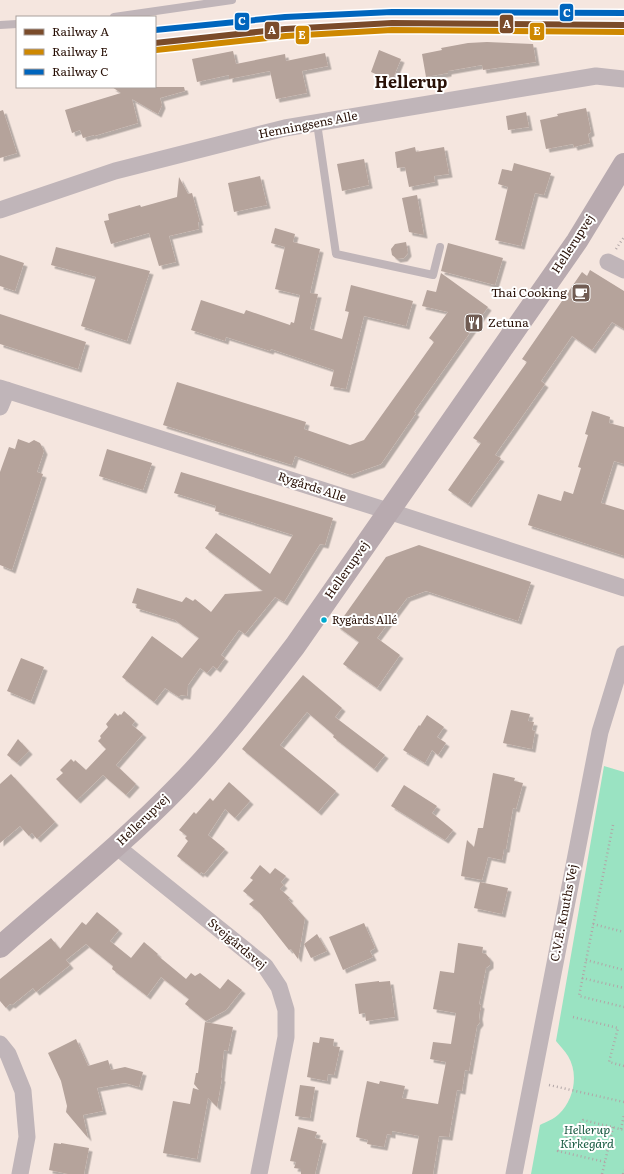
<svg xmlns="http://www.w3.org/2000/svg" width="624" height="1174" font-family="Literata,serif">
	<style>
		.green { fill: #9ae3c2 }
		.building { fill: #b5a39b; filter: url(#shadow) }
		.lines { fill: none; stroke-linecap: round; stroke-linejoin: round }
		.path { stroke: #b1a6a7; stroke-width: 2.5; stroke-dasharray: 1 3; stroke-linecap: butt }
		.lane { stroke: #c0b5b9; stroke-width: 8 }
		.street { stroke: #c0b5b9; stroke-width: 17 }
		.secondary { stroke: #b8aaaf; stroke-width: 22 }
		.rail-1-casing { stroke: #fff; stroke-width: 9 }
		.rail-2-casing { stroke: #fff; stroke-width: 9 }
		.rail-3-casing { stroke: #fff; stroke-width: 9 }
		.rail-1 { stroke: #7a4b2a; stroke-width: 6 }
		.rail-2 { stroke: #ce8801; stroke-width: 6 }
		.rail-3 { stroke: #0065bd; stroke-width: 6 }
		.bus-dot { fill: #00a9ce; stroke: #fff; stroke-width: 1.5 }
		.labels { text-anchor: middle; stroke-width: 4; stroke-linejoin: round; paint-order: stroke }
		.bus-label { font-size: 11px; fill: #291107; stroke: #fff; text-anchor: start }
		.street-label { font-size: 12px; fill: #291107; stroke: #fff }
		.poi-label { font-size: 12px; fill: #291107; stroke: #fff; text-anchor: end }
		.park-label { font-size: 12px; font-style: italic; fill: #185b42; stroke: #fff }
		.district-label { font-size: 16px; font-weight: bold; fill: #291107; stroke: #fff }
		.line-badge { stroke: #fff; stroke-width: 1.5 }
		.badge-label { font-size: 11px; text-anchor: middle; font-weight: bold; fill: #fff }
	</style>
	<defs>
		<filter id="shadow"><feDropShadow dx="3.5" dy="3.5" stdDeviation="0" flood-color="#0004"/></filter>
	</defs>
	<rect width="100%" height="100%" fill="#f5e6df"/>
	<!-- green -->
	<path class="green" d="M604,766L624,772V1174H531L540,1125C546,1122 554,1119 559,1114C574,1100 579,1074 568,1056C565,1051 560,1046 556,1041Z"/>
	<!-- building -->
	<path class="building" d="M487,42L533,44L536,62L483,70L482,65L448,71V73L426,77L422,54L442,50L441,48L468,43Z
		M379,50L401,59L392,81L371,72Z
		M233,51L236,64L285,54L286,61L325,53L328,66L302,71L307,93L276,99L270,71L229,79V75L197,82L192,59Z
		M112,87H184L185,91L160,98L162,105L158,114L132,99L138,123L94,136V135L83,138L80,130L72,133L65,110L121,93Z
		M586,108L591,132L590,133L588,134L590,143L574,147L573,144L546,149L540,120L558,116L557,114Z
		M3,110L17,153L0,158V111Z
		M526,112L529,127L508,130L506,116Z
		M415,147L416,152L444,147L449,174L434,176L435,182L409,187L405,167L397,168L395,152Z
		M364,159L369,185L342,191L337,164Z
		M514,163L551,173L544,195L535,193L521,246L495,240L508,187L498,184L502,169L512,171Z
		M260,176L267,205L234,212L228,183Z
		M179,177L188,194L192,193L200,222H198L199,229L169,236L176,262L159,266L149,233L111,244L104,221L109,220L108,214L140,205L141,207L177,197Z
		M417,195L424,235L409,232L402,198Z
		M275,228L295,234L293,242L320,249L310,293L318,294L310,329L342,339L349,312L345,311L351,285L413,301L406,326L364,316L346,389L330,386L334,370L271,349L270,351L226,337L225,341L191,330L201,300L244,314L246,310L290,325L291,322L294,323L300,295L275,289L285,247L271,243Z
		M406,242L408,253L404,258L397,259L392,255L391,249L395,244Z
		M448,243L503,258L495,285L441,271Z
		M56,247L150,271L127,341L81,326L96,277L51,265Z
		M0,255L24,263L15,291L0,286Z
		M590,270L624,291V329L612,322L592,350L572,336L541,381L545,384L495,455L501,458L468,504L448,490L481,443L473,438L527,362L522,359L582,272L587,276Z
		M441,273L488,307L414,412L416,413L381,464L350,475L295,456L292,465L163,425L177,382L306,422L304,429L350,445L364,440L434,342L429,338L448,312L422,306L427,290L436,292Z
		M0,314L86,342L78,369L0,344Z
		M592,411L610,417L609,423L624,427V464L614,461L601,503L624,510V556L528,525L538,494L561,501L564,491L573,494L581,468L578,467L588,435L585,434Z
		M18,439L29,443L34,440L40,443L44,451L37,472L43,474L12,570L0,565V472L9,447L15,449Z
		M107,449L152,463L143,490L99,476Z
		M181,472L333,518L325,545L320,544L284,602L275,597L245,634L239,630L221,655L225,658L217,669L213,666L207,673L200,668L188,685L187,696L181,695L179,697L165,688L154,702L122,677L152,636L182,658L199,638L175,620L136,608L137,604L132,603L137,588L182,602L186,597L193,601L195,599L211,612L225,594L263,591L205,548L216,533L270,574L293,535L215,511L216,506L174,493Z
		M419,545L531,582L518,621L426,591L407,598L377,638L400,655L377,688L343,664L359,642L337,626L386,557Z
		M21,658L44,667L31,701L7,691Z
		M303,675L342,708L335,717L385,755L374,769L333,737L334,735L307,712L280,745L336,791L318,812L242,749Z
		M511,710L530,714L528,721L534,722L532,730L535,731L532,749L503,743Z
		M124,711L135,721L132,725L143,734L116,765L136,784L126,795L103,775L77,800L56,779L63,773L60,770L71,759L74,762L75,760L86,770L106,749L98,741L101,738L100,736L108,727L106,724L115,713L118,716L120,714L121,715Z
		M427,715L444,727L437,737L446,743L438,755L432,750L425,763L403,750L419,725L420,726Z
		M18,739L29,751L17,763L7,755Z
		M493,773L515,778L514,781L523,783L516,809L513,808L506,849H504L502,860L488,857L482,880L461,876L467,840L474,847L478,828H483Z
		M11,774L55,822L37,839L32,833L29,836L20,826L0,843V784Z
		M229,782L250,801L235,818L225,809L208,835L225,849L204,874L201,872L200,874L177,856L188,841L185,838L187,836L179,830L194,812L196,814L210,798L213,801Z
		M404,785L437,806L432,813L453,830L445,840L391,806Z
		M260,865L270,874L275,868L286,876L281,882L284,885L280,889L290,898L288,899L305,918L298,959L291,949L289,950L259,912L249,904L254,900L243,891L253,880L250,878Z
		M480,882L508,888L502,914L474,908Z
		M97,912L119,930L110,941L131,958L144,942L158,954L157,955L186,979L191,973L195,976L200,973L220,989L228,979L242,990L226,1010L206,1021L185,1004L189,999L161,977L147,996L112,969L113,966L86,944L66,960L70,965L36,992L33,988L12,1005L10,1004L6,1008L0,1001V979L51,938L60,949L82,922L86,925Z
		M364,923L375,948L370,951L373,957L343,970L329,937Z
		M317,934L327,951L311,958L304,944Z
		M458,943L483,947L482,953L486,954L490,959V965L486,968L479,1004L481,1005L479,1016L480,1022L477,1026L469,1071L465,1070L462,1091L457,1090L449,1137L439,1136L433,1174H412L419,1136L392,1131V1135L387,1134L384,1147L367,1144L368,1140L356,1137L359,1120L367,1081L379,1084L380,1081L405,1086L402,1098L438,1104L446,1062L430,1059L433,1042L451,1044L456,1013L433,1009L440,971L454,973Z
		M379,981V982L390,981L395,1017L366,1021L365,1013L359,1014L355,984Z
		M205,1022L233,1027L228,1051L224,1050L221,1078H222L217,1107L208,1098L197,1159L163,1153L173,1101L190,1104L193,1088L199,1090L194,1084L196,1073H198Z
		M320,1037L334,1039L333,1046L340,1047L334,1075L328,1074L327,1081L307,1077L313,1042L319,1043Z
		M76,1039L88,1066L108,1060L111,1070L125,1067L143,1072L139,1087L125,1083L97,1088L103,1111L83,1115L88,1138L66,1112L67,1106L61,1081L48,1053Z
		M300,1085L315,1087L310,1118L295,1116Z
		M298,1127L317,1132L315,1138L323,1140L315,1174H301V1169L294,1168L296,1162L290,1161Z
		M54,1143L61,1144V1143L89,1148L84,1174H68L49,1170Z"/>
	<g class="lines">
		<!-- path -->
		<path class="path" d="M616,249L624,237
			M613,825L579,996L624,1007
			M593,924L624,932
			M586,960L624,970
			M582,978L624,988
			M573,1017L618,1028L609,1062L624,1066
			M549,1085L624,1102
			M613,1127L605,1162L558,1151L562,1142L583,1120L624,1130
			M621,1129L624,1115
			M569,1135L609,1145
			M602,1174L605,1162
			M623,1174L624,1170"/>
		<!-- lane -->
		<path class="lane" d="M114,17L232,0
			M0,25L17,24
			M317,123L336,254L433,275L440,247"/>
		<!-- street -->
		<path class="street" d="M0,210L115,171L285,128L596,76L624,79
			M608,262L624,270
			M0,388L388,511L624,588
			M0,407L7,390
			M116,846L265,966L279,987L286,1010V1037L259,1174
			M0,1044L8,1054L23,1091L27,1137L20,1174
			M514,1174L600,732L624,654"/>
		<!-- secondary -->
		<path class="secondary" d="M0,947C60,894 123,844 179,786C221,743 258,694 295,646L577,241L624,164"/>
		<!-- rail-1 casing -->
		<g class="rail-1-casing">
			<path id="rail-1" d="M155,43L285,29L392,23L624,25"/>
		</g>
		<!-- rail-2 casing -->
		<g class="rail-2-casing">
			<path id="rail-2" d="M156,50L286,36L392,30L624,32"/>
		</g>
		<!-- rail-3 casing -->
		<g class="rail-3-casing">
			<path id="rail-3" d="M155,30L285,17L392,12L624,13"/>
		</g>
		<!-- rail-1 -->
		<use href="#rail-1" class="rail-1"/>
		<!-- rail-2 -->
		<use href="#rail-2" class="rail-2"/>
		<!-- rail-3 -->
		<use href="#rail-3" class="rail-3"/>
	</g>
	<!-- icons -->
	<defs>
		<g id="cafe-square" transform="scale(1)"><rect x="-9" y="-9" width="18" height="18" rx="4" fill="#705c53" stroke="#fff"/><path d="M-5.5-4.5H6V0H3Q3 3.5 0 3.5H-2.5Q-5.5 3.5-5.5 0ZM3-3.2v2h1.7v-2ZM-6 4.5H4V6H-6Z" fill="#fff"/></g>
		<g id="restaurant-square" transform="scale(1)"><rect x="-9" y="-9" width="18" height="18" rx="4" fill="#705c53" stroke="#fff"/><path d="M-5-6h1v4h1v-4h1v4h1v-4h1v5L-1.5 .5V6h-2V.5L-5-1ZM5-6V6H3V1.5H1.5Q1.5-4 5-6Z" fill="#fff"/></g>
	</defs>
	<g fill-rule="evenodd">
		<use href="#cafe-square" x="581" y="293"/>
		<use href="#restaurant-square" x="474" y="323"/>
	</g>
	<!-- markers -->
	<circle class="bus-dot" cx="324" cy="620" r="3.5"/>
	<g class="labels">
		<!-- bus labels -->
		<g class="bus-label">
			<text x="332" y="624">Rygårds Allé</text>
		</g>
		<!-- street labels -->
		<g class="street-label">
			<text transform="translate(308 125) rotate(-11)" y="4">Henningsens Alle</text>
			<text transform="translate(573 244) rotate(-57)" y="4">Hellerupvej</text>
			<text transform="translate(312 487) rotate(18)" y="4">Rygårds Alle</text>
			<text transform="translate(347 570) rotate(-55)" y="4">Hellerupvej</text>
			<text transform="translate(143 820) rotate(-44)" y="4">Hellerupvej</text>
			<text transform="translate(564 913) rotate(-79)" y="4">C.V.E. Knuths Vej</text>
			<text transform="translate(237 944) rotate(40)" y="4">Svejgårdsvej</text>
		</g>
		<!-- poi labels -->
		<g class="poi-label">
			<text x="567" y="297">Thai Cooking</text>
			<text x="488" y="327" text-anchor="start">Zetuna</text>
		</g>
		<!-- park labels -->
		<g class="park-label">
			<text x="587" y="1134">Hellerup<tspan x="587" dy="14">Kirkegård</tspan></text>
		</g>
		<!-- district labels -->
		<g class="district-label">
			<text x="411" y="88">Hellerup</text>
		</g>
	</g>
	<g class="line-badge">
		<rect x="559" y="3" width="15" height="19" rx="4" fill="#0065bd"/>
		<rect x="234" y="12" width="16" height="19" rx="4" fill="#0065bd"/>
		<rect x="499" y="14" width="15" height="20" rx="4" fill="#7a4b2a"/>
		<rect x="264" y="21" width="16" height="19" rx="4" fill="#7a4b2a"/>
		<rect x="529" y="22" width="16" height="19" rx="4" fill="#ce8801"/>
		<rect x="295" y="25" width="15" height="20" rx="4" fill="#ce8801"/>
	</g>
	<g class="badge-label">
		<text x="567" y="17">C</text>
		<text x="242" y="25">C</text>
		<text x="507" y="28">A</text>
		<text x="272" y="34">A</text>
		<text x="537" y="35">E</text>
		<text x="302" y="39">E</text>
	</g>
	<!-- legend -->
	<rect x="16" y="16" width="140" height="72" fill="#ffffff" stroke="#a9a09c"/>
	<rect x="24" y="29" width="20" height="6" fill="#7a4b2a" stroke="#a9a09c"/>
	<text x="52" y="36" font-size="12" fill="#291107">Railway A</text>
	<rect x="24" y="49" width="20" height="6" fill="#ce8801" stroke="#a9a09c"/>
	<text x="52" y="56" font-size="12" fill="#291107">Railway E</text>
	<rect x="24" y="69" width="20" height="6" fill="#0065bd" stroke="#a9a09c"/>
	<text x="52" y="76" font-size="12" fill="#291107">Railway C</text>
</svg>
